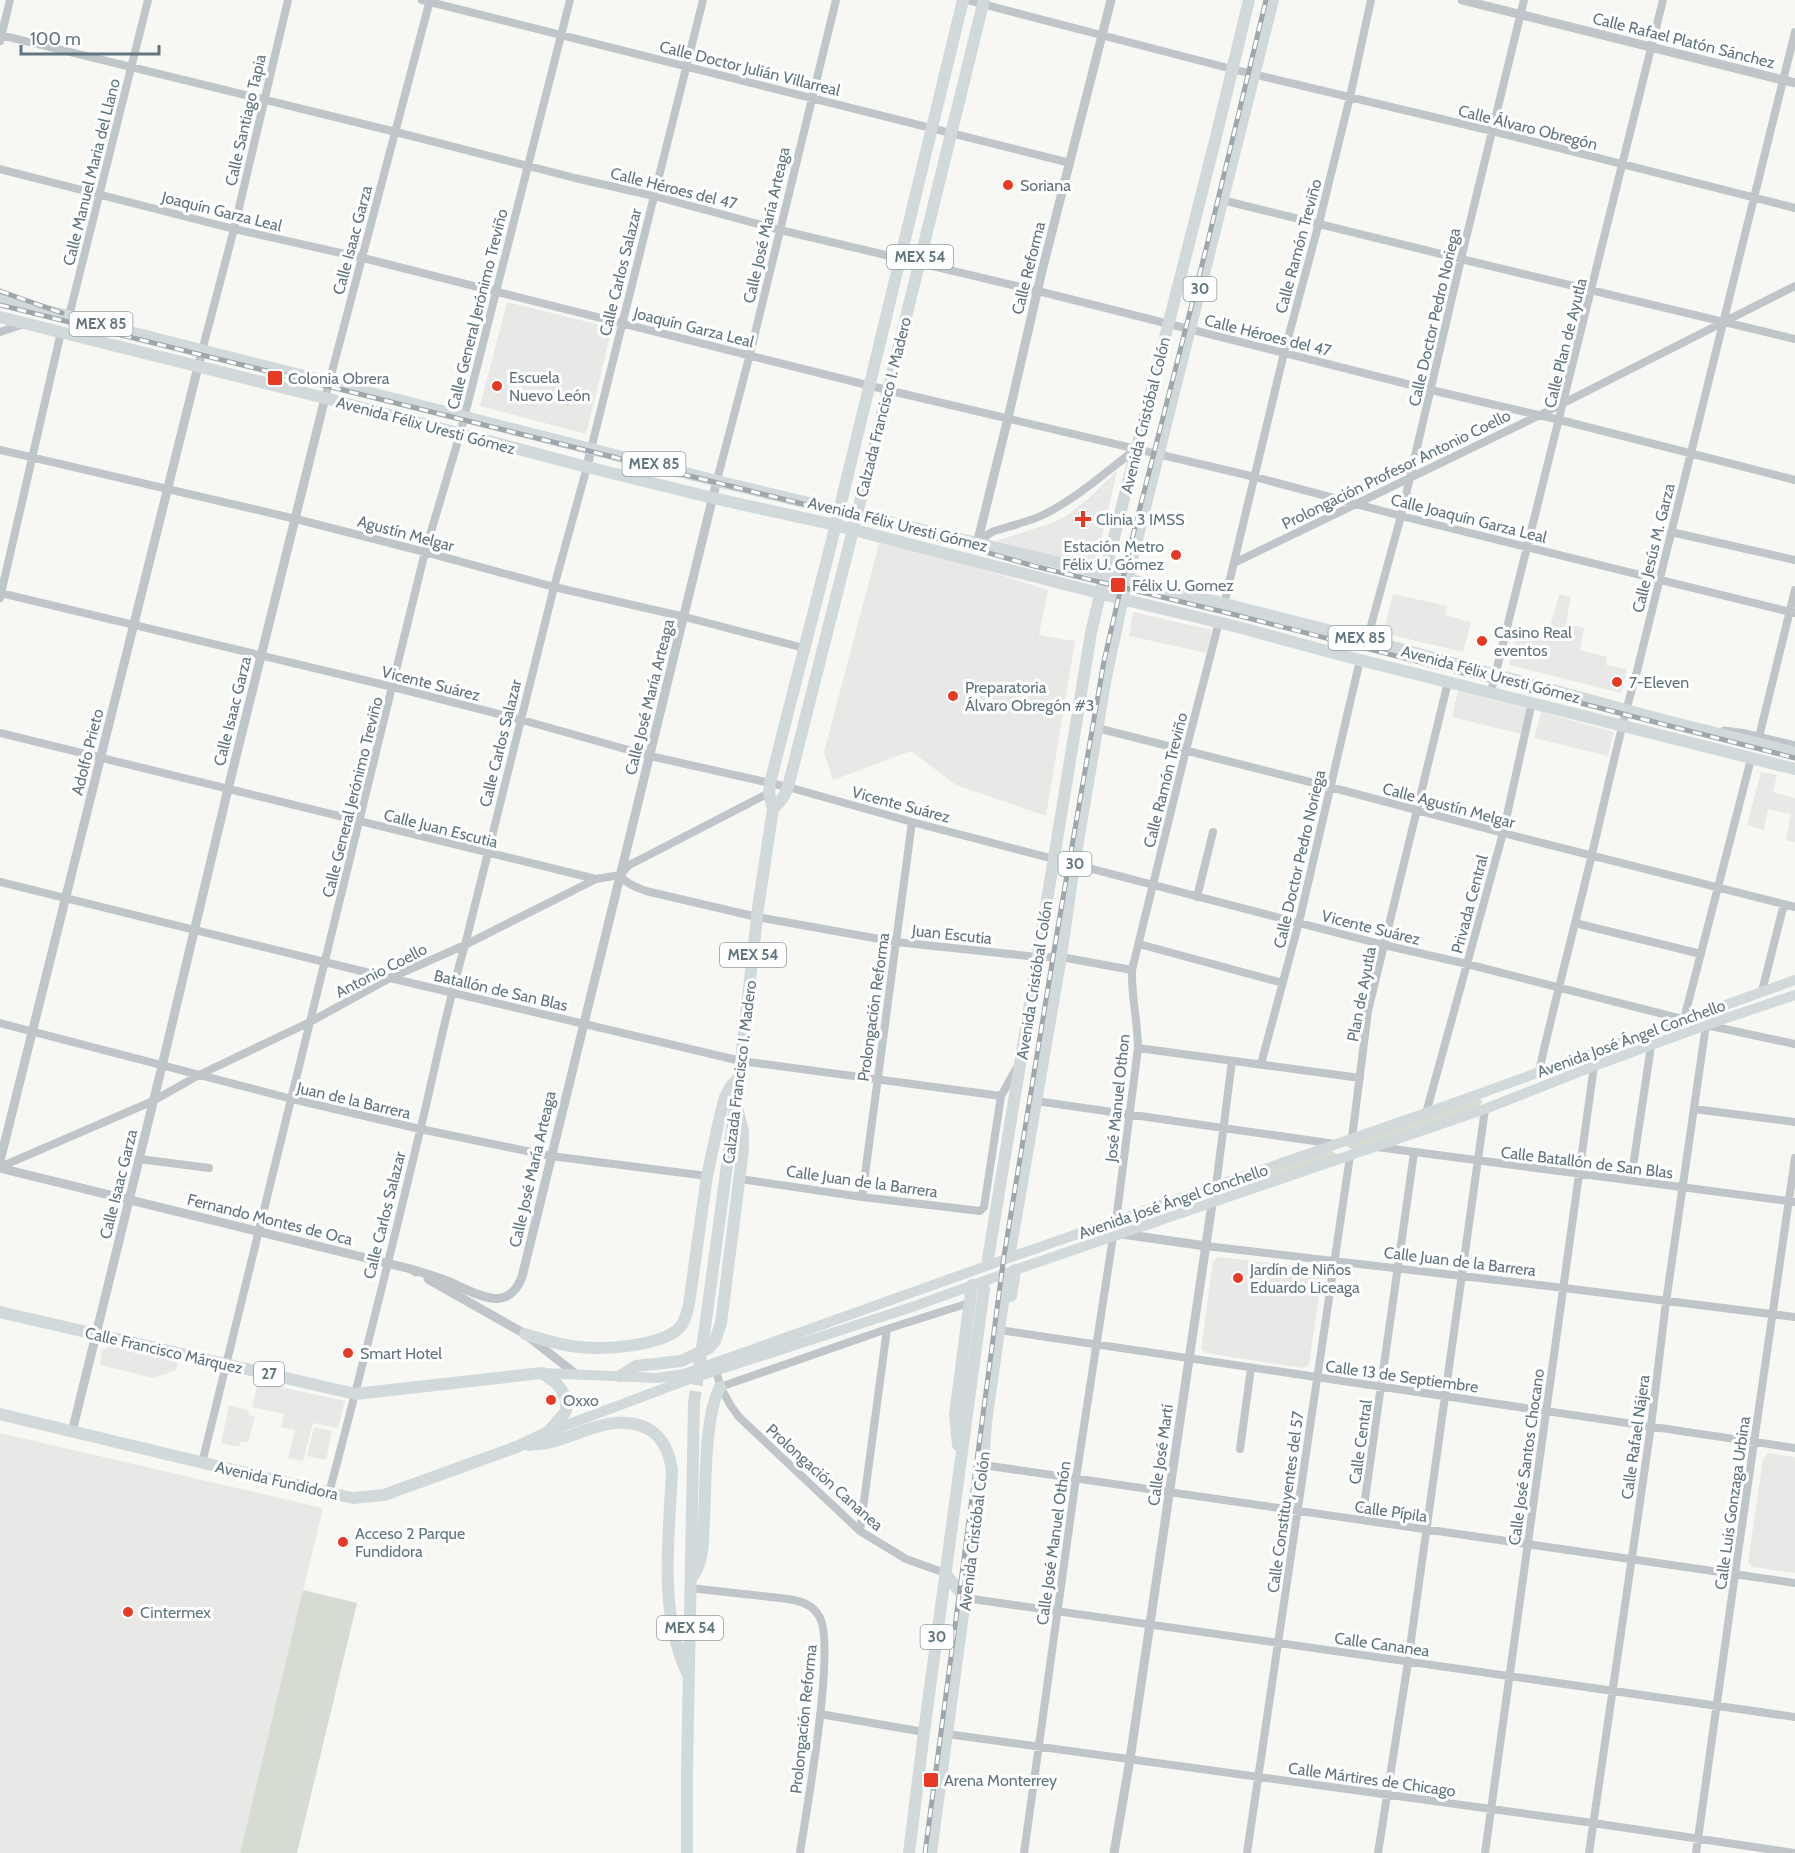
<svg xmlns="http://www.w3.org/2000/svg" width="1795" height="1853" font-family="Cabin,sans-serif">
	<style>
		.built { fill: #e8e8e7 }
		.green { fill: #d7dcd3 }
		.lines { fill: none; stroke-linecap: round; stroke-linejoin: round }
		.primary-tunnel { stroke: #d2d7d7; stroke-width: 12; stroke-dasharray: 12 6; stroke-linecap: butt }
		.minor { stroke: #bfc5c8; stroke-width: 8 }
		.tertiary { stroke: #bfc5c8; stroke-width: 9 }
		.secondary { stroke: #d2d9db; stroke-width: 10 }
		.primary { stroke: #d2d9db; stroke-width: 12 }
		.rail-casing { stroke: #9ea8ac; stroke-width: 5 }
		.rail { stroke: #fff; stroke-width: 3; stroke-dasharray: 9; stroke-linecap: butt }
		.poi-dot { fill: #e73a24; stroke: #fff; stroke-width: 2 }
		.labels { text-anchor: middle; stroke-width: 6; stroke-linejoin: round; paint-order: stroke }
		.shield { fill: #fff; stroke: #909fa5; stroke-width: 1.5 }
		.shield-label { font-size: 15px; font-weight: bold; fill: #61767f }
		.street-label { font-size: 16px; fill: #61767f; stroke: #fff }
		.poi-label { font-size: 16px; fill: #61767f; stroke: #fff; text-anchor: start }
	</style>
	<rect width="100%" height="100%" fill="#f7f7f4"/>
	<!-- built -->
	<path class="built" d="M507,302L612,328L586,434L480,406Z
		M1117,471L1095,567L996,541L1052,523L1068,515L1089,498Z
		M880,540L972,566L1048,590L1039,635L1075,641L1046,816L956,785L911,751L833,780L824,752Z
		M1393,594L1447,606L1445,615L1471,622L1463,652L1383,633Z
		M1559,594L1571,597L1566,623L1584,628L1580,650L1607,657L1606,665L1627,669L1621,693L1509,665L1518,631L1547,638Z
		M1133,612L1212,630L1207,653L1129,636Z
		M1458,691L1528,709L1521,734L1452,717Z
		M1541,712L1614,732L1608,756L1534,738Z
		M1761,772L1777,775L1773,792L1795,798V842L1786,840L1791,814L1768,809L1764,830L1747,825Z
		M1218,1257L1317,1268L1322,1274L1309,1365L1303,1368L1205,1353L1201,1348L1213,1261Z
		M112,1345L178,1362L176,1370L154,1378L100,1365L102,1350Z
		M258,1382L345,1401L338,1428L313,1423L303,1461L288,1458L295,1430L281,1427L284,1414L252,1407Z
		M229,1405L249,1411L248,1415L255,1416L248,1443L241,1441L239,1447L221,1443Z
		M314,1427L332,1431L326,1460L307,1456Z
		M0,1433L323,1508L240,1853H0Z
		M1768,1453L1795,1457V1573L1752,1567L1748,1562L1763,1459Z"/>
	<!-- green -->
	<path class="green" d="M1480,1099L1482,1102L1479,1106L1353,1150L1345,1145Z
		M1330,1150L1338,1155L1228,1192L1227,1188Z
		M303,1590L357,1603L297,1853H240Z"/>
	<g class="lines">
		<!-- primary-tunnel -->
		<path class="primary-tunnel" d="M694,1403L704,1335"/>
		<!-- minor -->
		<path class="minor" d="M422,0L1070,163
			M967,0L1232,69L1492,131L1795,208
			M0,35L396,132L575,178L654,196L780,230L1038,291L1431,390L1560,420L1795,480
			M0,41L10,0
			M0,169L234,229L363,258L887,390L1255,477L1401,516L1795,613
			M1222,200L1461,259L1795,339
			M69,316L148,0
			M0,332L24,324
			M202,351L234,229L288,0
			M325,398L430,0
			M591,449L703,0
			M0,450L296,519L425,552L554,587L685,617L804,648
			M717,480L750,354L836,0
			M1671,532L1795,560
			M979,544L987,535L994,531C1010,526 1028,522 1043,515C1077,498 1106,472 1136,449
			M1234,563L1540,415L1795,286
			M0,593L393,687L522,720L650,756L788,787L912,822L1384,945L1467,964L1706,1025L1795,1044
			M0,598L61,332
			M1224,604L1284,353L1319,223L1350,97L1371,0
			M1367,640L1401,516L1461,259L1524,0
			M1491,692L1663,0
			M1097,728L1330,787L1503,833L1795,907
			M0,733L596,879
			M1759,737L1795,590
			M620,875C626,884 636,887 646,891L757,917L896,942L1038,957H1061L1132,970
			M0,882L390,978L741,1061L1001,1096
			M1197,897L1213,832
			M1575,923L1701,954
			M1139,944L1283,983
			M1762,991L1784,904
			M1684,1019L1750,763
			M0,1023L292,1099L420,1129L551,1156L707,1176
			M1138,1048L1360,1078
			M1261,1064L1299,922L1360,660
			M1539,1071C1555,1000 1574,929 1591,858C1606,796 1619,733 1637,671L1795,32
			M1036,1101L1335,1144
			M1694,1109L1795,1122
			M1426,1113L1503,833L1532,702
			M1352,1138L1368,1011L1448,682
			M1377,1147L1795,1202
			M139,1159L209,1168
			M0,1167L153,1101L199,1075L310,1022L390,978L465,945L596,879L620,875L629,865L643,858L769,793
			M740,1179L862,1197L980,1211L984,1207L1001,1096L1016,1069
			M1631,1180L1651,1046
			M862,1197L912,822
			M1212,1204L1216,1186L1232,1061
			M1116,1221L1138,1048C1138,1022 1131,996 1132,970L1186,750L1219,622
			M1206,1246L1564,1288L1795,1317
			M1006,1331L1795,1448
			M716,1371C720,1389 727,1402 739,1417L860,1531L906,1559L945,1573
			M720,1387L887,1329L969,1303
			M1240,1449L1251,1368
			M202,1463L425,552L460,434L570,0
			M983,1465L1795,1583
			M329,1493C361,1373 391,1252 420,1131C435,1069 447,1006 465,945L554,587L587,467
			M1362,1520L1414,1153
			M860,1531L887,1329
			M690,1588L788,1599C800,1601 812,1604 819,1616C837,1644 806,1812 800,1853
			M965,1598L1795,1717
			M820,1714L924,1732
			M947,1734L1593,1823L1794,1853
			M1024,1853L1076,1478L1113,1237
			M1247,1853L1350,1156
			M1378,1853L1408,1662L1485,1109
			M1485,1853L1594,1066
			M1589,1853L1651,1426L1666,1302L1706,1025
			M1696,1853L1735,1574L1795,1158"/>
		<!-- tertiary -->
		<path class="tertiary" d="M1462,0L1795,83
			M587,467L591,449
			M977,544L1008,418L1042,271L1111,0
			M1724,731L1746,734L1795,746
			M0,1161L202,351
			M0,1168L411,1269L416,1272
			M1122,1234L1206,1246
			M411,1269C423,1273 435,1276 447,1281C474,1292 507,1316 522,1277C585,1011 653,746 717,480
			M428,1279L525,1334L577,1375
			M72,1432L162,1066L228,789L325,398
			M1114,1853L1130,1759L1212,1204"/>
		<!-- secondary -->
		<path class="secondary" d="M542,1373L657,1378L684,1374L1017,1255L1426,1113L1795,980
			M548,1432L684,1381L912,1307L1015,1270L1485,1109L1594,1066L1706,1025L1795,995"/>
		<!-- primary -->
		<path class="primary" d="M0,299L725,483L1127,579L1367,640L1667,721L1795,753
			M0,317L325,398L587,467L713,498L835,525L1122,599L1234,626L1360,660L1795,769
			M773,809L783,798L788,787L877,435L984,0
			M1010,1252L1061,957L1074,865L1106,677L1127,579L1273,0
			M988,1259L1091,633L1105,573L1215,141L1249,0
			M1011,1296L1015,1270
			M0,1312L355,1394L542,1373L557,1384L562,1391L566,1400V1411L563,1415L548,1432L519,1446L384,1495L353,1498L329,1493L0,1414
			M525,1334C542,1339 560,1345 579,1347C604,1350 665,1346 681,1326C686,1319 687,1312 689,1304L707,1176L720,1116L725,1097L731,1086L739,1078
			M704,1335L741,1061L758,908L773,809L769,793L770,783L831,544L963,0
			M620,1376L636,1366L681,1361L709,1348L715,1341L721,1323L743,1150V1131L738,1111
			M529,1445C535,1444 541,1444 547,1443C570,1438 592,1425 615,1423C649,1420 668,1438 672,1471C669,1538 658,1612 688,1675
			M958,1445L955,1414L972,1285
			M945,1573L965,1598
			M691,1579C704,1562 703,1542 704,1521C706,1486 704,1417 720,1387
			M687,1853V1772L694,1403
			M909,1853L924,1732L984,1289
			M931,1853L983,1465L986,1423L1006,1281"/>
		<!-- rail casing -->
		<g class="rail-casing">
			<path id="rail" d="M0,291L62,313
				M0,305L912,531L1034,566L1232,614L1795,758
				M925,1853L1004,1256L1058,927L1104,661L1132,539L1207,245L1266,0"/>
		</g>
		<!-- rail -->
		<use href="#rail" class="rail"/>
	</g>
	<!-- markers -->
	<g class="poi-dot">
		<circle cx="1008" cy="185" r="6"/>
		<rect x="267" y="370" width="16" height="16" rx="3"/>
		<circle cx="497" cy="386" r="6"/>
		<path d="M1080 510h6v6h6v6h-6v6h-6v-6h-6v-6h6z"/>
		<circle cx="1176" cy="555" r="6"/>
		<rect x="1110" y="577" width="16" height="16" rx="3"/>
		<circle cx="1482" cy="641" r="6"/>
		<circle cx="1617" cy="682" r="6"/>
		<circle cx="953" cy="696" r="6"/>
		<circle cx="1238" cy="1278" r="6"/>
		<circle cx="348" cy="1353" r="6"/>
		<circle cx="551" cy="1400" r="6"/>
		<circle cx="343" cy="1542" r="6"/>
		<circle cx="128" cy="1612" r="6"/>
		<rect x="923" y="1772" width="16" height="16" rx="3"/>
	</g>
	<g class="labels">
		<!-- shield labels -->
		<g class="shield">
			<rect x="887" y="245" width="66" height="24" rx="4.5"/>
			<rect x="1183.5" y="277" width="33" height="24" rx="4.5"/>
			<rect x="69.5" y="312" width="63" height="24" rx="4.5"/>
			<rect x="622.5" y="452" width="63" height="24" rx="4.5"/>
			<rect x="1328.5" y="626" width="63" height="24" rx="4.5"/>
			<rect x="1058.5" y="852" width="33" height="24" rx="4.5"/>
			<rect x="720" y="943" width="66" height="24" rx="4.5"/>
			<rect x="254" y="1362" width="30" height="24" rx="4.5"/>
			<rect x="657" y="1616" width="66" height="24" rx="4.5"/>
			<rect x="920.5" y="1625" width="33" height="24" rx="4.5"/>
		</g>
		<g class="shield-label">
			<text x="920" y="262">MEX 54</text>
			<text x="1200" y="294">30</text>
			<text x="101" y="329">MEX 85</text>
			<text x="654" y="469">MEX 85</text>
			<text x="1360" y="643">MEX 85</text>
			<text x="1075" y="869">30</text>
			<text x="753" y="960">MEX 54</text>
			<text x="269" y="1379">27</text>
			<text x="690" y="1633">MEX 54</text>
			<text x="937" y="1642">30</text>
		</g>
		<!-- street labels -->
		<g class="street-label">
			<text transform="translate(1684 40) rotate(14)" y="6">Calle Rafael Platón Sánchez</text>
			<text transform="translate(750 68) rotate(14)" y="6">Calle Doctor Julián Villarreal</text>
			<text transform="translate(245 120) rotate(-77)" y="6">Calle Santiago Tapia</text>
			<text transform="translate(1528 127) rotate(14)" y="6">Calle Álvaro Obregón</text>
			<text transform="translate(91 172) rotate(-76)" y="6">Calle Manuel Maria del Llano</text>
			<text transform="translate(674 188) rotate(14)" y="6">Calle Héroes del 47</text>
			<text transform="translate(222 211) rotate(14)" y="6">Joaquín Garza Leal</text>
			<text transform="translate(766 225) rotate(-77)" y="6">Calle José María Arteaga</text>
			<text transform="translate(352 240) rotate(-75)" y="6">Calle Isaac Garza</text>
			<text transform="translate(1298 246) rotate(-75)" y="6">Calle Ramón Treviño</text>
			<text transform="translate(1028 268) rotate(-76)" y="6">Calle Reforma</text>
			<text transform="translate(620 272) rotate(-76)" y="6">Calle Carlos Salazar</text>
			<text transform="translate(477 309) rotate(-76)" y="6">Calle General Jerónimo Treviño</text>
			<text transform="translate(1434 317) rotate(-77)" y="6">Calle Doctor Pedro Noriega</text>
			<text transform="translate(694 327) rotate(14)" y="6">Joaquín Garza Leal</text>
			<text transform="translate(1268 335) rotate(14)" y="6">Calle Héroes del 47</text>
			<text transform="translate(1565 343) rotate(-76)" y="6">Calle Plan de Ayutla</text>
			<text transform="translate(883 407) rotate(-76)" y="6">Calzada Francisco I. Madero</text>
			<text transform="translate(1145 415) rotate(-76)" y="6">Avenida Cristóbal Colón</text>
			<text transform="translate(426 425) rotate(15)" y="6">Avenida Félix Uresti Gómez</text>
			<text transform="translate(1396 469) rotate(-26)" y="6">Prolongación Profesor Antonio Coello</text>
			<text transform="translate(1469 518) rotate(14)" y="6">Calle Joaquín Garza Leal</text>
			<text transform="translate(898 524) rotate(14)" y="6">Avenida Félix Uresti Gómez</text>
			<text transform="translate(406 533) rotate(15)" y="6">Agustín Melgar</text>
			<text transform="translate(1653 548) rotate(-76)" y="6">Calle Jesús M. Garza</text>
			<text transform="translate(1491 674) rotate(15)" y="6">Avenida Félix Uresti Gómez</text>
			<text transform="translate(431 683) rotate(14)" y="6">Vicente Suárez</text>
			<text transform="translate(649 697) rotate(-76)" y="6">Calle José María Arteaga</text>
			<text transform="translate(232 711) rotate(-76)" y="6">Calle Isaac Garza</text>
			<text transform="translate(500 743) rotate(-76)" y="6">Calle Carlos Salazar</text>
			<text transform="translate(87 752) rotate(-76)" y="6">Adolfo Prieto</text>
			<text transform="translate(1165 780) rotate(-76)" y="6">Calle Ramón Treviño</text>
			<text transform="translate(352 797) rotate(-76)" y="6">Calle General Jerónimo Treviño</text>
			<text transform="translate(901 804) rotate(15)" y="6">Vicente Suárez</text>
			<text transform="translate(1449 805) rotate(15)" y="6">Calle Agustín Melgar</text>
			<text transform="translate(441 828) rotate(14)" y="6">Calle Juan Escutia</text>
			<text transform="translate(1299 859) rotate(-77)" y="6">Calle Doctor Pedro Noriega</text>
			<text transform="translate(1469 904) rotate(-75)" y="6">Privada Central</text>
			<text transform="translate(1371 927) rotate(14)" y="6">Vicente Suárez</text>
			<text transform="translate(952 934) rotate(6)" y="6">Juan Escutia</text>
			<text transform="translate(381 970) rotate(-27)" y="6">Antonio Coello</text>
			<text transform="translate(1034 980) rotate(-81)" y="6">Avenida Cristóbal Colón</text>
			<text transform="translate(501 990) rotate(13)" y="6">Batallón de San Blas</text>
			<text transform="translate(1361 994) rotate(-79)" y="6">Plan de Ayutla</text>
			<text transform="translate(873 1007) rotate(-82)" y="6">Prolongación Reforma</text>
			<text transform="translate(1631 1038) rotate(-20)" y="6">Avenida José Ángel Conchello</text>
			<text transform="translate(739 1072) rotate(-83)" y="6">Calzada Francisco I. Madero</text>
			<text transform="translate(1117 1098) rotate(-84)" y="6">José Manuel Othon</text>
			<text transform="translate(354 1100) rotate(13)" y="6">Juan de la Barrera</text>
			<text transform="translate(1587 1162) rotate(7)" y="6">Calle Batallón de San Blas</text>
			<text transform="translate(532 1169) rotate(-77)" y="6">Calle José María Arteaga</text>
			<text transform="translate(862 1181) rotate(8)" y="6">Calle Juan de la Barrera</text>
			<text transform="translate(118 1184) rotate(-76)" y="6">Calle Isaac Garza</text>
			<text transform="translate(1173 1201) rotate(-19)" y="6">Avenida José Ángel Conchello</text>
			<text transform="translate(384 1215) rotate(-76)" y="6">Calle Carlos Salazar</text>
			<text transform="translate(270 1219) rotate(14)" y="6">Fernando Montes de Oca</text>
			<text transform="translate(1460 1261) rotate(7)" y="6">Calle Juan de la Barrera</text>
			<text transform="translate(164 1350) rotate(13)" y="6">Calle Francisco Márquez</text>
			<text transform="translate(1402 1376) rotate(8)" y="6">Calle 13 de Septiembre</text>
			<text transform="translate(1635 1437) rotate(-82)" y="6">Calle Rafael Nájera</text>
			<text transform="translate(1360 1442) rotate(-82)" y="6">Calle Central</text>
			<text transform="translate(1160 1455) rotate(-82)" y="6">Calle José Martí</text>
			<text transform="translate(1526 1457) rotate(-82)" y="6">Calle José Santos Chocano</text>
			<text transform="translate(825 1477) rotate(42)" y="6">Prolongación Cananea</text>
			<text transform="translate(277 1480) rotate(13)" y="6">Avenida Fundidora</text>
			<text transform="translate(1285 1502) rotate(-82)" y="6">Calle Constituyentes del 57</text>
			<text transform="translate(1732 1503) rotate(-82)" y="6">Calle Luis Gonzaga Urbina</text>
			<text transform="translate(1391 1511) rotate(8)" y="6">Calle Pípila</text>
			<text transform="translate(974 1531) rotate(-83)" y="6">Avenida Cristóbal Colón</text>
			<text transform="translate(1053 1543) rotate(-82)" y="6">Calle José Manuel Othón</text>
			<text transform="translate(1382 1644) rotate(8)" y="6">Calle Cananea</text>
			<text transform="translate(803 1719) rotate(-84)" y="6">Prolongación Reforma</text>
			<text transform="translate(1372 1779) rotate(8)" y="6">Calle Mártires de Chicago</text>
		</g>
		<!-- poi labels -->
		<g class="poi-label">
			<text x="1020" y="191">Soriana</text>
			<text x="509" y="383">Escuela<tspan x="509" dy="18">Nuevo León</tspan></text>
			<text x="288" y="384">Colonia Obrera</text>
			<text x="1096" y="525">Clinia 3 IMSS</text>
			<text x="1164" y="552" text-anchor="end">Estación Metro<tspan x="1164" dy="18">Félix U. Gómez</tspan></text>
			<text x="1132" y="591">Félix U. Gomez</text>
			<text x="1494" y="638">Casino Real<tspan x="1494" dy="18">eventos</tspan></text>
			<text x="1629" y="688">7-Eleven</text>
			<text x="965" y="693">Preparatoria<tspan x="965" dy="18">Álvaro Obregón #3</tspan></text>
			<text x="1250" y="1275">Jardín de Niños<tspan x="1250" dy="18">Eduardo Liceaga</tspan></text>
			<text x="360" y="1359">Smart Hotel</text>
			<text x="563" y="1406">Oxxo</text>
			<text x="355" y="1539">Acceso 2 Parque<tspan x="355" dy="18">Fundidora</tspan></text>
			<text x="140" y="1618">Cintermex</text>
			<text x="944" y="1786">Arena Monterrey</text>
		</g>
	</g>
	<!-- scale -->
	<path d="M21 45v9h138v-9" fill="none" stroke="#61767f" stroke-width="3"/>
	<text x="30" y="45" font-size="18" fill="#61767f" stroke="#ffffff" stroke-width="4.5" paint-order="stroke">100 m</text>
</svg>
